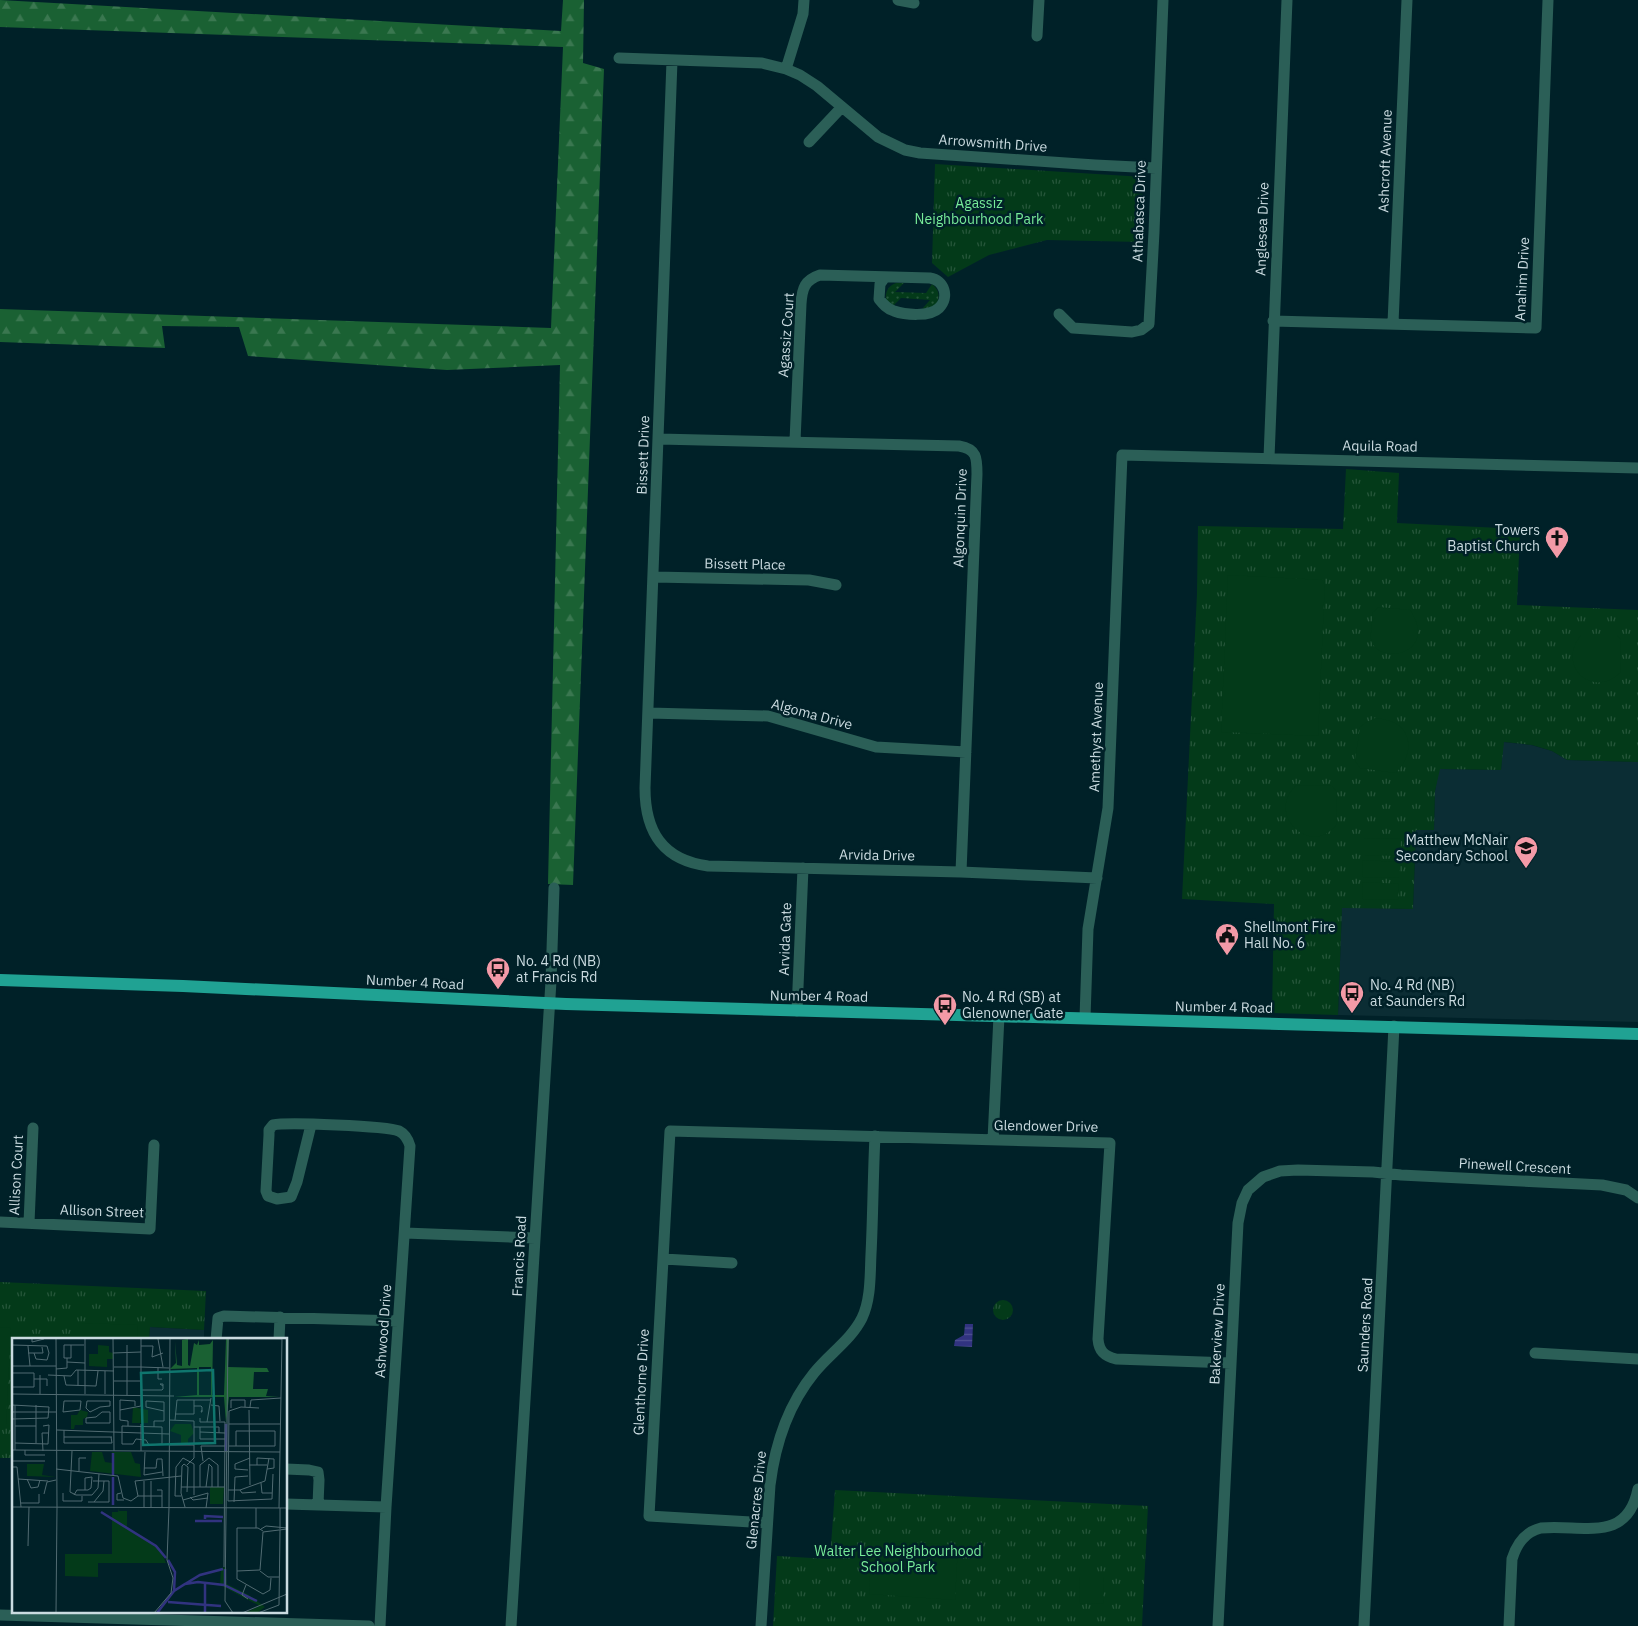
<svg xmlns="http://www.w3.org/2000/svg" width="1638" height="1626" font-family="'IBM Plex Sans',sans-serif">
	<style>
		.built { fill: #0b2d34 }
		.grass { fill: url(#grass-dots) }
		.forest { fill: url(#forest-firs) }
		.park { fill: url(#park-tufts) }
		.pitch { fill: #033a19 }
		.water { fill: url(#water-rules) }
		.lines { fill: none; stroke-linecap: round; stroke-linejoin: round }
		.minor { stroke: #2b5f57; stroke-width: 11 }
		.major { stroke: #20a293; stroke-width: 12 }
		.labels { text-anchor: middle; stroke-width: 5; stroke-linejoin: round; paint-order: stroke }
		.street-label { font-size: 14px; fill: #cadbe0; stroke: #002128 }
		.park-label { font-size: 14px; fill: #77eb99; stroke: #002128 }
		.poi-label { font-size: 14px; fill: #cadbe0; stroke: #002128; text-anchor: start }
		.inset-river { fill: none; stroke: #313380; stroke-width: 2.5 }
		.inset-road { fill: none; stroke: #516b72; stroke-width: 1 }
		.view { fill: #0f766e; fill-opacity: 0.15; stroke: #0f766e; stroke-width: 2.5 }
		.inset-edge { fill: none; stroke: #cadbe0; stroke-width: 2.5 }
	</style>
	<defs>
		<pattern id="grass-dots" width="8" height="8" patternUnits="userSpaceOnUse" patternTransform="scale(1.25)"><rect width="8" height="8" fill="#033a19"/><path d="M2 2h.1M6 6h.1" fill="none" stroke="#26563a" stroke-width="1.8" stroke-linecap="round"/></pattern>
		<pattern id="forest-firs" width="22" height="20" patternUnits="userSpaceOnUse" patternTransform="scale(1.25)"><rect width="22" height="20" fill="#1a6133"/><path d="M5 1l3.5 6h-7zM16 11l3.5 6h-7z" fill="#3a7750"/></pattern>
		<pattern id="park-tufts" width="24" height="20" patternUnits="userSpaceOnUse" patternTransform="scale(1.25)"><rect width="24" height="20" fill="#033a19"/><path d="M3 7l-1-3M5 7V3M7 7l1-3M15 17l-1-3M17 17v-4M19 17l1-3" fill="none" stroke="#26563a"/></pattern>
		<pattern id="water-rules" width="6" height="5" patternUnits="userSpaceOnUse" patternTransform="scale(1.25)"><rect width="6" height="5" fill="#313380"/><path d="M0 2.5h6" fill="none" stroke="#4e5092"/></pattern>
	</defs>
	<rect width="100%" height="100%" fill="#002128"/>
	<!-- built -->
	<path class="built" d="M1503,742L1531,745L1552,751L1567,760L1638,762V1022L1338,1015L1342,907L1413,909L1416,830L1434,829L1435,791L1439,769L1501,770Z
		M150,1327L204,1330V1340H149Z"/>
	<!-- grass -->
	<path class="grass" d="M896,283H904L895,292L926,293L932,284C940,291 940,296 936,306L922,309L930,300L901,298L893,306L886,300C885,292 888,286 896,283Z"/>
	<!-- forest -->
	<path class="forest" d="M0,0L561,31L563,0H584L583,63L604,69L573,885L548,884L560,365L447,370L248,356L239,327L162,326L165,348L0,342V309L551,328L563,47L0,27Z"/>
	<!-- park -->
	<path class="park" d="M935,164L1144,177L1142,242L1047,240L989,255L948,277L932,263Z
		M1346,469L1399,473L1397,523L1520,529L1517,605L1638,610V762L1567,760L1552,751L1532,745L1504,742L1501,770L1440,769L1435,791L1434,830H1416L1413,909L1342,908L1338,1015L1272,1013L1274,904L1182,899L1197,594L1198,526L1343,529Z
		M0,1282L206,1291L204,1330L150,1327L149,1340H14V1458H0Z
		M993 1310a10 10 0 1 1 20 0a10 10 0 1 1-20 0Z
		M835,1490L1148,1506L1142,1626H773L777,1556L830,1559Z"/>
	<!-- pitch -->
	<path class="pitch" d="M1228,575L1325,580L1318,736L1221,732Z
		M1379,607L1410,610C1438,651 1385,666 1372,643C1369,638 1373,619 1373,612Z
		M1581,635H1617L1621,640L1620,673C1592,699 1556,666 1581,635Z
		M1375,718C1382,719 1391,720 1398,725C1415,737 1409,762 1395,773L1360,768L1355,761L1360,727L1365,723Z
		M1297,785L1332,786L1337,792L1336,825C1311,858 1264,813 1297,785Z
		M1364,838L1401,839L1400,856L1364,855Z
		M1363,860L1399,862V878L1362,877Z
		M1363,882L1399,884L1398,900L1362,899Z
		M82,1323L138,1325L137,1340H82Z
		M0,1327L11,1328L6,1424H0Z
		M872,1540L958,1545L955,1600L869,1594Z
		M1080,1577H1104L1103,1604L1079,1603Z"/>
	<!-- water -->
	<path class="water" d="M965,1324H973L972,1347L954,1346L955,1340L964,1335Z"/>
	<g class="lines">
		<!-- minor -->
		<path class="minor" d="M898,0L914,3
			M1037,36L1039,0
			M619,58L762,63L786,69L800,75L817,86L878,137L905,150L920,153L1095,165L1156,168
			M672,61L645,788C645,831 662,860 708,866L961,872L1097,878
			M786,69L803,14L804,0
			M809,142L841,108
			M1059,314L1073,328L1132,332L1141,330L1149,324L1154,232L1163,0
			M1273,321L1536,328L1548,0
			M1393,323L1407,0
			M659,439L959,446C977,449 977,458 977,474L961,872
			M795,441L801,304C802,288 805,280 820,275L930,278C944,280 950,297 939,308C930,317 905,315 894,311C887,309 883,304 879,299L880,284L885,277
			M1269,458L1287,0
			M654,577L809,580L836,585
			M649,713L768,716L876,747L966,752
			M797,1011L803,868
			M1085,1018L1088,929L1108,808L1122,455L1638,468
			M311,1125L297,1182L291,1197L277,1199L268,1196L266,1191L269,1135V1130L273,1125C287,1122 386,1126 399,1131C405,1134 408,1139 410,1146L386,1507L380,1626
			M993,1140L999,1016
			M0,1222L150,1229L154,1145
			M29,1223L33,1128
			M405,1233L535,1238
			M664,1259L732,1263
			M216,1340L218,1318L224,1316L398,1321
			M279,1340L280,1317
			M1535,1353L1638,1359
			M286,1469L309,1470L318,1472L319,1480L318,1505
			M286,1504L386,1507
			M767,1523L649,1516L670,1131L1110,1143L1098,1339C1099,1351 1104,1356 1116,1359L1231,1363
			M0,1615L369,1626
			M511,1626L551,981L554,888
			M761,1626L770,1485C775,1445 788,1405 814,1373C829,1354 851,1340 862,1318C871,1299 870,1275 871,1254C873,1215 873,1175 875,1136
			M1218,1626L1238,1223L1242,1203L1248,1190L1263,1177L1280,1171L1298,1170L1373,1172L1401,1175L1602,1185L1626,1190L1638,1198
			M1364,1626L1394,1026
			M1509,1626L1512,1559C1517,1543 1525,1532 1541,1528C1582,1524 1627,1544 1638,1489"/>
		<!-- major -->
		<path class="major" d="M0,980L183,986L566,1004L1638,1034"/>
	</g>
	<!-- icons -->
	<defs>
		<g id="church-pin" transform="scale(1.25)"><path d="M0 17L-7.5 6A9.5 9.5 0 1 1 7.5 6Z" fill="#f39aa7" stroke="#002128"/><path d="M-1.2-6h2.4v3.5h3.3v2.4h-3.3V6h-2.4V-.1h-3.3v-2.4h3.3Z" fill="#111"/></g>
		<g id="school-pin" transform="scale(1.25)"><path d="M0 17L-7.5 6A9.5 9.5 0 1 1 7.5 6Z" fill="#f39aa7" stroke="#002128"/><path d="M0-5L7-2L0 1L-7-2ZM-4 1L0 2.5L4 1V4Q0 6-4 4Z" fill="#111"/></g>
		<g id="civic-pin" transform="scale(1.25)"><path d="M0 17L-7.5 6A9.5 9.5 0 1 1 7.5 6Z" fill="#f39aa7" stroke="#002128"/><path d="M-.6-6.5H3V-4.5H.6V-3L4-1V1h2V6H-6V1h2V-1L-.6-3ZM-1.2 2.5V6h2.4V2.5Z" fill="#111"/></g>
		<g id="bus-pin" transform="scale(1.25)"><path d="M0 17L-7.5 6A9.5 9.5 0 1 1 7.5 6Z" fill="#f39aa7" stroke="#002128"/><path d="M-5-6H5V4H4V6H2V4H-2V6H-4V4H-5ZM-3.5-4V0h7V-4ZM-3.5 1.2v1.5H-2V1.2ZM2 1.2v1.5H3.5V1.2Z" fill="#111"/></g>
	</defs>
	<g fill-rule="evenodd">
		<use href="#church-pin" x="1557" y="538"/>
		<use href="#school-pin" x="1526" y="848"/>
		<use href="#civic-pin" x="1227" y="935"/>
		<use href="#bus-pin" x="498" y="969"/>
		<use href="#bus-pin" x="1352" y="993"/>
		<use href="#bus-pin" x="945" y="1005"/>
	</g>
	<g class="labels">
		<!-- street labels -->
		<g class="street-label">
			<text transform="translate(993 143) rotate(4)" y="5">Arrowsmith Drive</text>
			<text transform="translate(1385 161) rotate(-88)" y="5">Ashcroft Avenue</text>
			<text transform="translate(1139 211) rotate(-88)" y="5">Athabasca Drive</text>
			<text transform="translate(1262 229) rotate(-88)" y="5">Anglesea Drive</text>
			<text transform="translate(1522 279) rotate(-87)" y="5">Anahim Drive</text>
			<text transform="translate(786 335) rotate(-86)" y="5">Agassiz Court</text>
			<text transform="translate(1380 446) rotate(1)" y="5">Aquila Road</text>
			<text transform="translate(643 455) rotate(-88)" y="5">Bissett Drive</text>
			<text transform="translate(960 518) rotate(-88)" y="5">Algonquin Drive</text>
			<text transform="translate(745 564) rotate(1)" y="5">Bissett Place</text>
			<text transform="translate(812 714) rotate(15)" y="5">Algoma Drive</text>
			<text transform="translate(1096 737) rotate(-88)" y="5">Amethyst Avenue</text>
			<text transform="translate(877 855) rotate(1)" y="5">Arvida Drive</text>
			<text transform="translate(785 939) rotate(-88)" y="5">Arvida Gate</text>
			<text transform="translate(415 982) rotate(3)" y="5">Number 4 Road</text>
			<text transform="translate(819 996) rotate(1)" y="5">Number 4 Road</text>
			<text transform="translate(1224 1007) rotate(1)" y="5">Number 4 Road</text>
			<text transform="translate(1046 1126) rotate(1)" y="5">Glendower Drive</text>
			<text transform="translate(1515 1166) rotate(3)" y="5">Pinewell Crescent</text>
			<text transform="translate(16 1175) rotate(-87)" y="5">Allison Court</text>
			<text transform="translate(102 1211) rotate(2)" y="5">Allison Street</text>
			<text transform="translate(519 1256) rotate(-87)" y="5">Francis Road</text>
			<text transform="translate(1365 1325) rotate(-87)" y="5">Saunders Road</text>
			<text transform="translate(383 1331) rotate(-86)" y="5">Ashwood Drive</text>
			<text transform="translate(1217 1334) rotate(-87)" y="5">Bakerview Drive</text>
			<text transform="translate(641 1382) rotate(-87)" y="5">Glenthorne Drive</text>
			<text transform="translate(756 1500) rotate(-84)" y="5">Glenacres Drive</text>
		</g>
		<!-- park labels -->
		<g class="park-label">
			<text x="979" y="208">Agassiz<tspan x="979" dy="16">Neighbourhood Park</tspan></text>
			<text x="898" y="1556">Walter Lee Neighbourhood<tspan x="898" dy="16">School Park</tspan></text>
		</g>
		<!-- poi labels -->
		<g class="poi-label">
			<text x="1540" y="535" text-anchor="end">Towers<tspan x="1540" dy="16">Baptist Church</tspan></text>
			<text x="1508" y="845" text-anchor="end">Matthew McNair<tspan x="1508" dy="16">Secondary School</tspan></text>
			<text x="1244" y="932">Shellmont Fire<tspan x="1244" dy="16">Hall No. 6</tspan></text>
			<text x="516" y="966">No. 4 Rd (NB)<tspan x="516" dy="16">at Francis Rd</tspan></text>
			<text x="1370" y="990">No. 4 Rd (NB)<tspan x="1370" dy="16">at Saunders Rd</tspan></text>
			<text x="962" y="1002">No. 4 Rd (SB) at<tspan x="962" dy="16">Glenowner Gate</tspan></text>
		</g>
	</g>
	<!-- overview -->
	<g transform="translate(12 1338)">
		<rect width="275" height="275" fill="#002128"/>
		<path d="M107,170V173H115V190L147,210L154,225H86V239L53,238V216H100V174H106Z" fill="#033a19"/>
		<path d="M176,1V27L178,28L182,5L185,7L187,2V7L198,6L201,2L200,57H212L214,1H217L216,29L255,30L257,34H242L241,51H256L254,58L267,59H217L214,85L212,59H162L185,57V30L158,31L164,25L163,3L165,27L170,28V2ZM187,29H199V57H187Z" fill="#1a6133" fill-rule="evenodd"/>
		<path d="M86,7L97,8V14L101,15V21H95V29L77,28V16H86ZM121,69L136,72V85H120ZM68,72L76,74L75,79L71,81V87H63L62,91H59V77H65ZM163,86H179L182,95L176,101V107L169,106V97L158,93ZM80,114H90L93,124L100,125V114H119L123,125L128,126L129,139L78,133ZM15,126H32L30,137L44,139L15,138ZM198,149H212L211,166H198ZM214,229L215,246L237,257L253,269L245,275H233L248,268L208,247L209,230Z" fill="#033a19"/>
		<path class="inset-river" d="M214,113V86M101,137V115M101,167V139M89,174L144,208L154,220M193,181V178L211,179M183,183H210M156,222L163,234L162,253M173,246L188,237L211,231M213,247V231M156,264L209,268M145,275L162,253L173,246L186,244L212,247L245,263M193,275V245"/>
		<path class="inset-road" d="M44,0L45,169M51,0L270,1M101,0L102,113M129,0V29L157,30M216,0L213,263L221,275M20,1V4L32,1M146,1L151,29M0,7L35,8L37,15M59,7V20H52V7H72M115,7V57M16,8L18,28M129,8H141L140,19L151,15M16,15H31L30,9M22,15L24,21L35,22L37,15M101,15L129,14M55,24L73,25M0,28H44M102,29H129V68M146,29V41H150M44,31L55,30V20M66,32V48M93,33V56M0,35H22V49H0M36,37L59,38L64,32L102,33M52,38L54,47L84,48L86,33M22,41H35V48M102,43H129M129,52H150L151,51V46H148L151,48M0,56L162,58M28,56V37M73,56V0M52,63H69L68,72L51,74ZM75,63H98V68L88,69L78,74L74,70ZM0,67L37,69L36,80L0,81M199,67L207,68L208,83M182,68H189L190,69V74H189L190,72M134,69V63L152,64V83H142V89M134,69L152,73M238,69L239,62L269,60M219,70V62H233V69M247,70L229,69L217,73L216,163L260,161L261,136M108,72L129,68M237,72L238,147M0,74H44M90,74H98V85H74V80L84,79ZM163,76H182V62M188,80V84H213L212,229M157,82L182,83V120L175,127M163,82L165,62H199M195,84L199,60M217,86H268M3,88H24M110,88L150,89V106L137,107L134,102L124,101L121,106H110ZM116,88V83L108,82V62L123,63V68M182,89H207V95M188,89V101H213M45,92L157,96M52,92V105H100L99,99M188,94L213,95M52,99H100M3,105L36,106L37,87L31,88M24,105V67M157,107H182M217,108H263V93H224V108M0,112L268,114M3,112V67M13,112V117H33M31,113L30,95H37M129,113V86M133,114L132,137L150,134M0,123H33M191,123L189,108H213M237,127H255M245,127V120L262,121V130L255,131M0,129H5L9,169M132,130H144L145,121H150L151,138M44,131L106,138L111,160L119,163M236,132L223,131V126L238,120M67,133V120H74M6,141L36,143M15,141L19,150L26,149L28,142M249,145L250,155H260M169,149H213M188,149V127L197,120L206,127V149M194,149L197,126L200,129V149M145,152H150V169M216,152H228L253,143L257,120M228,152L230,155L244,154M58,154L64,157H80L86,150L87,136M58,154L60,113M51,155V163H70V158M109,155L105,156V162H112M32,156L35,144L44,142M62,157L65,152H76L79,150L80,139L73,140V152M126,158H150M169,158H163L164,129L171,120L182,126V157M178,159L181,162L196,160M171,162L196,155L194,170M119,163L126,158L123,143L169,138M76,164H97V143H81M82,164L91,153L92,143M222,164L223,139L236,138M9,165H27V156M0,169L275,170M132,169V143M139,169V143M173,169L169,155L170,128L172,126L176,129L175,154M157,170L158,0M244,170V190M267,170L270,0M249,191L254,188L275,190M268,191V170M251,193L246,190H225V241L251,256L258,252L259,240M16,208L17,169M248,232L251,194L275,191M225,233L248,232M248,233L256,239H267M234,247L230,257L236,261M44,275L45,169M142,275L159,255L161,240L155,222L157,170M230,275L275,256M246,275L267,267L268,192"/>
		<path class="view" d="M201,32L203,105L131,107L129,35Z"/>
		<rect width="275" height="275" class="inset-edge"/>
	</g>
</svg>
